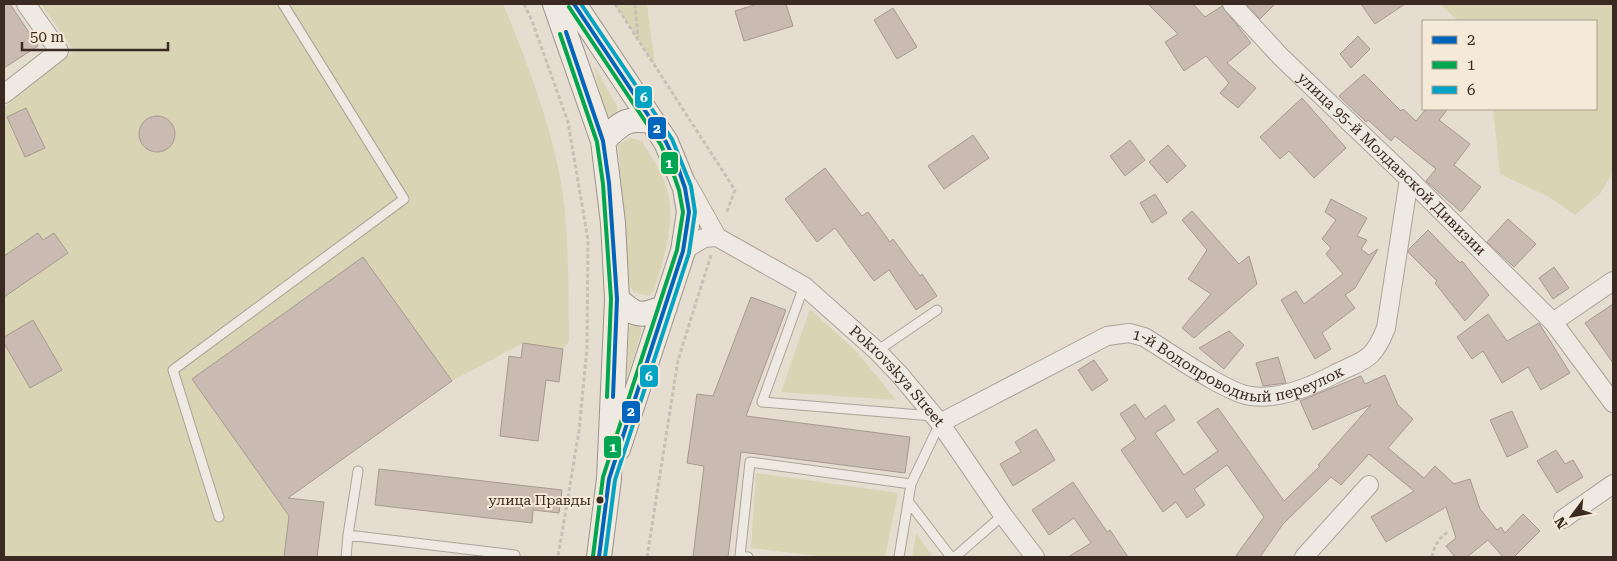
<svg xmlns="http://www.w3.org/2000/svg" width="1617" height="561" font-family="'Roboto Serif',serif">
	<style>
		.green { fill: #d8d4b4 }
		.building { fill: #cabbb2; stroke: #a79990 }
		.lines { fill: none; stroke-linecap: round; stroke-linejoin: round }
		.lane-casing { stroke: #aca399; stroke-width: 11 }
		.street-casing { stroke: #aca399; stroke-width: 20 }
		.secondary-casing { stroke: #9b928a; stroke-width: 26 }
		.path { stroke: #c7c0b9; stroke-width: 3; stroke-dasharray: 4 2.5; stroke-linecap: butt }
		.lane { stroke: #eee9e2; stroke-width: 9 }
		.street { stroke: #eee9e2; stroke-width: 18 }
		.secondary { stroke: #eee9e2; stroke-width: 24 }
		.bus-1-casing { stroke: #f5e9d8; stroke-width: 8 }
		.bus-2-casing { stroke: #f5e9d8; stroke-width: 8 }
		.bus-3-casing { stroke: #f5e9d8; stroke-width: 8 }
		.bus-1 { stroke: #0065bd; stroke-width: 4 }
		.bus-2 { stroke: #00a651; stroke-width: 4 }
		.bus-3 { stroke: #03a3c5; stroke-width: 4 }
		.bus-dot { fill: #3b2a21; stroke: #f5e9d8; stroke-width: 2 }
		.labels { text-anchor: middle; stroke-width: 4; stroke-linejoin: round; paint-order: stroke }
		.bus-label { font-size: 14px; fill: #3b2a21; stroke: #f5e9d8; text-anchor: end }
		.street-label { font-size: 15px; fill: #3b2a21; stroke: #f5e9d8 }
		.line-badge { stroke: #f5e9d8; stroke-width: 2 }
		.badge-label { font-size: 14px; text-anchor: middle; font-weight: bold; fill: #fff }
	</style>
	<rect width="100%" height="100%" fill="#e6ddd1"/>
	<!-- green -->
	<path class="green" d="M41,4H503C525,56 544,107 557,162C570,218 568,284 569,341L563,349L523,343L452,381L363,257L192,379L280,504L291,498L284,557H4V108L74,51Z
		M615,4H647L655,66Z
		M1440,4H1613V172L1600,194L1575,215L1549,197L1500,174L1493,109H1596V21H1458Z
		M594,66L618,108L614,116H608L604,111Z
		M630,138L642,141C649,154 659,167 664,181C679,217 664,256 654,291L648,296L634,292L630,287L618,145Z
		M810,309L857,352L896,400L781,392Z
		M637,323L642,330L627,379L629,327Z
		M756,473L898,493L885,557H826L751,548Z
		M916,533L933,557H912Z"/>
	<!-- building -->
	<path class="building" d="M4,4H10L38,46L4,68Z
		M757,4H786L793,26L744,41L735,11Z
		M1148,4H1193L1205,17L1222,6L1251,43L1227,63L1256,88L1238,108L1220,93L1229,83L1206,56L1184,71L1165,42L1178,34Z
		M1246,4H1275L1260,19Z
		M1361,4H1405L1375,24Z
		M893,8L917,47L897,59L874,20Z
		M1358,36L1370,49L1351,68L1340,54Z
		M1364,74L1401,111L1403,109L1416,121L1426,109H1448L1439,120L1470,144L1454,165L1481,187L1461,212L1426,181L1436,169L1395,136L1391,141L1368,120L1366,122L1339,96Z
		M1302,98L1346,148L1314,178L1289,151L1280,159L1260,137Z
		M26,108L45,148L25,157L7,117Z
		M139 134a18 18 0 1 1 36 0a18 18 0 1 1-36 0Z
		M973,135L989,158L944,189L928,166Z
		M1130,140L1145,160L1125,176L1110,156Z
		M1168,145L1186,166L1167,183L1149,162Z
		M825,168L862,216L868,212L890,242L893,239L920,276L922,274L937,296L916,310L889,270L874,281L835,228L817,242L785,199Z
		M1155,194L1167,213L1152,223L1140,203Z
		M1331,199L1367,218L1357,236L1367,240L1361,249L1369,255L1378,249L1355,288L1345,295L1355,308L1322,333L1331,349L1315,359L1281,300L1296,291L1304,304L1343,274L1326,254L1331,248L1322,239L1336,220L1325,212Z
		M1192,211L1239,264L1249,256L1257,284L1194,338L1182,328L1211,294L1188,279L1207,250L1182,220Z
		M1508,219L1536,244L1514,267L1487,242Z
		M1428,230L1460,263L1462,261L1489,295L1465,321L1435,283L1437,281L1408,252L1409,249Z
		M38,233L43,240L54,233L68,253L4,297V256Z
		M363,257L452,381L288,498L324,502L317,557H284L289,516L192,379Z
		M1554,267L1569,288L1553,299L1539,278Z
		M751,297L786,310L746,416L910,437L905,473L741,452L728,557H693L704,466L687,463L697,394L713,396Z
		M1613,304V363L1585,323Z
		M1488,314L1507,341L1539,323L1570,373L1541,390L1528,367L1502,383L1483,351L1472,359L1457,337Z
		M33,320L62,370L30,388L4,343V337Z
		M1229,331L1244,345L1224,369L1199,348Z
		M523,343L563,349L559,382L546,380L538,441L500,436L509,356L521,358Z
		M1278,357L1286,383L1263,386L1256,363Z
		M1094,360L1108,380L1092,391L1078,370Z
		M1385,375L1398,405L1413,419L1388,448L1424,478L1435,466L1454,484L1470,479L1480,509L1497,530L1501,527L1505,533L1523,514L1540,531L1514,557H1503L1488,540L1467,557H1455L1446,546L1456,538L1446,507L1386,542L1371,517L1414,491L1369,454L1341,485L1331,477L1283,524L1260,557H1235L1264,517L1227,465L1194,489L1205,505L1187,518L1176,502L1163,512L1121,450L1136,439L1120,414L1135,404L1145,419L1165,405L1175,420L1155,433L1184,475L1218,451L1197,422L1218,408L1284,501L1320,466L1318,465L1371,405L1313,430L1300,401L1361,376L1365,384Z
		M1512,411L1528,447L1507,457L1490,420Z
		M1036,429L1055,460L1013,486L1000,464L1021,452L1015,442Z
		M1556,450L1565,464L1573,460L1583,477L1557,493L1537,461Z
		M379,469L562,490L559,513L533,510L532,523L375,505Z
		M1073,482L1107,532L1110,530L1128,557H1068L1091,543L1074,518L1049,535L1032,510Z"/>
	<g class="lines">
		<!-- lane casing -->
		<g class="lane-casing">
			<path id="lane" d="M804,286L762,402L933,416
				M877,351L937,310
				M908,501L951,557
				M219,517L173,370L404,199L283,4
				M348,535L358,471
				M346,557L348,535L515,555
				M748,557L740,556L750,462L911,484
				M899,557L911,484L940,423
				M955,557L1003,515"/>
		</g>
		<!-- street casing -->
		<g class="street-casing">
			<g id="street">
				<path id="s1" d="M1232,4L1281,57L1409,179L1553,322L1613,403"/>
				<path d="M4,94L59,51L26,4"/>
				<path id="s2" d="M688,185L717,237L804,286L877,351L900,375L940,423L1003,515L1035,557"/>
				<path d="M683,251L704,238L717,237"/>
				<path d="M1553,322L1613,281"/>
				<path id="s3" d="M940,423L1107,336L1129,333L1144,337C1168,351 1226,393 1251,396C1279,400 1310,387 1335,374C1365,359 1373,361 1386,328L1409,179"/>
				<path d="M1563,519L1613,484"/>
				<path d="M1304,557L1369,485"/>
			</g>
		</g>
		<!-- secondary casing -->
		<g class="secondary-casing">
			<path id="secondary" d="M555,4L603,141L613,223L617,299L609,479L599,557
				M574,4L666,142L685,188L689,212L683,251L618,449
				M603,141C621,123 626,117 652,121
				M617,299C636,317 641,317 665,307"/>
		</g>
		<!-- path -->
		<path class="path" d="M524,4L532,21L568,122L588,240L587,348L579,431L558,557
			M615,4L735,190L726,214
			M635,4L638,37
			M647,557L678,360L711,255
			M1432,557C1434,547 1438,538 1448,532"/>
		<!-- lane -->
		<use href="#lane" class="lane"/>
		<!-- street -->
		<use href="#street" class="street"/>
		<!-- secondary -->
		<use href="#secondary" class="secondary"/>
		<!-- bus-1 casing -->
		<g class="bus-1-casing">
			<path id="bus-1" d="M574,4L666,142L677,165L685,188L689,212L683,251L609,479L599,557
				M566,32L603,141L609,183L617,299L613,397"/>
		</g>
		<!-- bus-2 casing -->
		<g class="bus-2-casing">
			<path id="bus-2" d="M569,7L661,145L671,167L679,190L683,212L677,250L603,477L593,556
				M560,34L597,142L603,184L611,299L607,397"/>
		</g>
		<!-- bus-3 casing -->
		<g class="bus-3-casing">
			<path id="bus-3" d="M581,4L672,139L691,186L695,212L689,253L615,480L605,557"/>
		</g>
		<!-- bus-1 -->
		<use href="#bus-1" class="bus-1"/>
		<!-- bus-2 -->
		<use href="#bus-2" class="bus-2"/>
		<!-- bus-3 -->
		<use href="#bus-3" class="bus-3"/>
	</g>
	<!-- markers -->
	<circle class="bus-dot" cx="600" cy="500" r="4.5"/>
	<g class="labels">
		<!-- bus labels -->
		<g class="bus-label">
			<text x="591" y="505">улица Правды</text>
		</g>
		<!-- street labels -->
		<g class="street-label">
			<text dy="5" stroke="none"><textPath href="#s1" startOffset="226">улица 95-й Молдавской Дивизии</textPath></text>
			<text dy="5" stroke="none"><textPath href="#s3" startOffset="330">1-й Водопроводный переулок</textPath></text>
			<text dy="5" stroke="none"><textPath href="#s2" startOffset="289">Pokrovskya Street</textPath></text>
		</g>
	</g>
	<g class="line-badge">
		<rect x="634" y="85" width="19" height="24" rx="5" fill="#03a3c5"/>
		<rect x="647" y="116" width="20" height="24" rx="5" fill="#0065bd"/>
		<rect x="660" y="151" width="19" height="24" rx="5" fill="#00a651"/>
		<rect x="639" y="364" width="20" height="24" rx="5" fill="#03a3c5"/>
		<rect x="621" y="400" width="20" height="24" rx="5" fill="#0065bd"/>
		<rect x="603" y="435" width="19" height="24" rx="5" fill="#00a651"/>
	</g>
	<g class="badge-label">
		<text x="644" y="102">6</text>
		<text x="657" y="133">2</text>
		<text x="669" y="168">1</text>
		<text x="649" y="381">6</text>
		<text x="631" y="416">2</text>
		<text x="613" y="452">1</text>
	</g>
	<!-- border -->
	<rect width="1617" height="561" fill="none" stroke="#3b2a21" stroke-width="10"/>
	<!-- legend -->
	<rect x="1422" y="20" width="175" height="90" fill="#f5e9d8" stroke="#ab9d8f"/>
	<rect x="1432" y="36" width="25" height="8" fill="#0065bd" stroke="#ab9d8f"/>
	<text x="1467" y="45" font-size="15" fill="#3b2a21">2</text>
	<rect x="1432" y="61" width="25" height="8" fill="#00a651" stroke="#ab9d8f"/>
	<text x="1467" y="70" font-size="15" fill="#3b2a21">1</text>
	<rect x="1432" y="86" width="25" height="8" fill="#03a3c5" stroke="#ab9d8f"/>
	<text x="1467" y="95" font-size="15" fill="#3b2a21">6</text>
	<!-- north arrow -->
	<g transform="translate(1572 516) rotate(238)" stroke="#f5e9d8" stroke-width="4" paint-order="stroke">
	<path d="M0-4L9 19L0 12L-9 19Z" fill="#3b2a21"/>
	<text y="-8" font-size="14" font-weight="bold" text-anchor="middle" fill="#3b2a21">N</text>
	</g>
	<!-- scale -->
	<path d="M22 42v8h146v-8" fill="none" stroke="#3b2a21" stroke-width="2.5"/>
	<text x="30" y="42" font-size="15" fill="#3b2a21" stroke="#f5e9d8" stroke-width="4" paint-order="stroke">50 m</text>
</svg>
